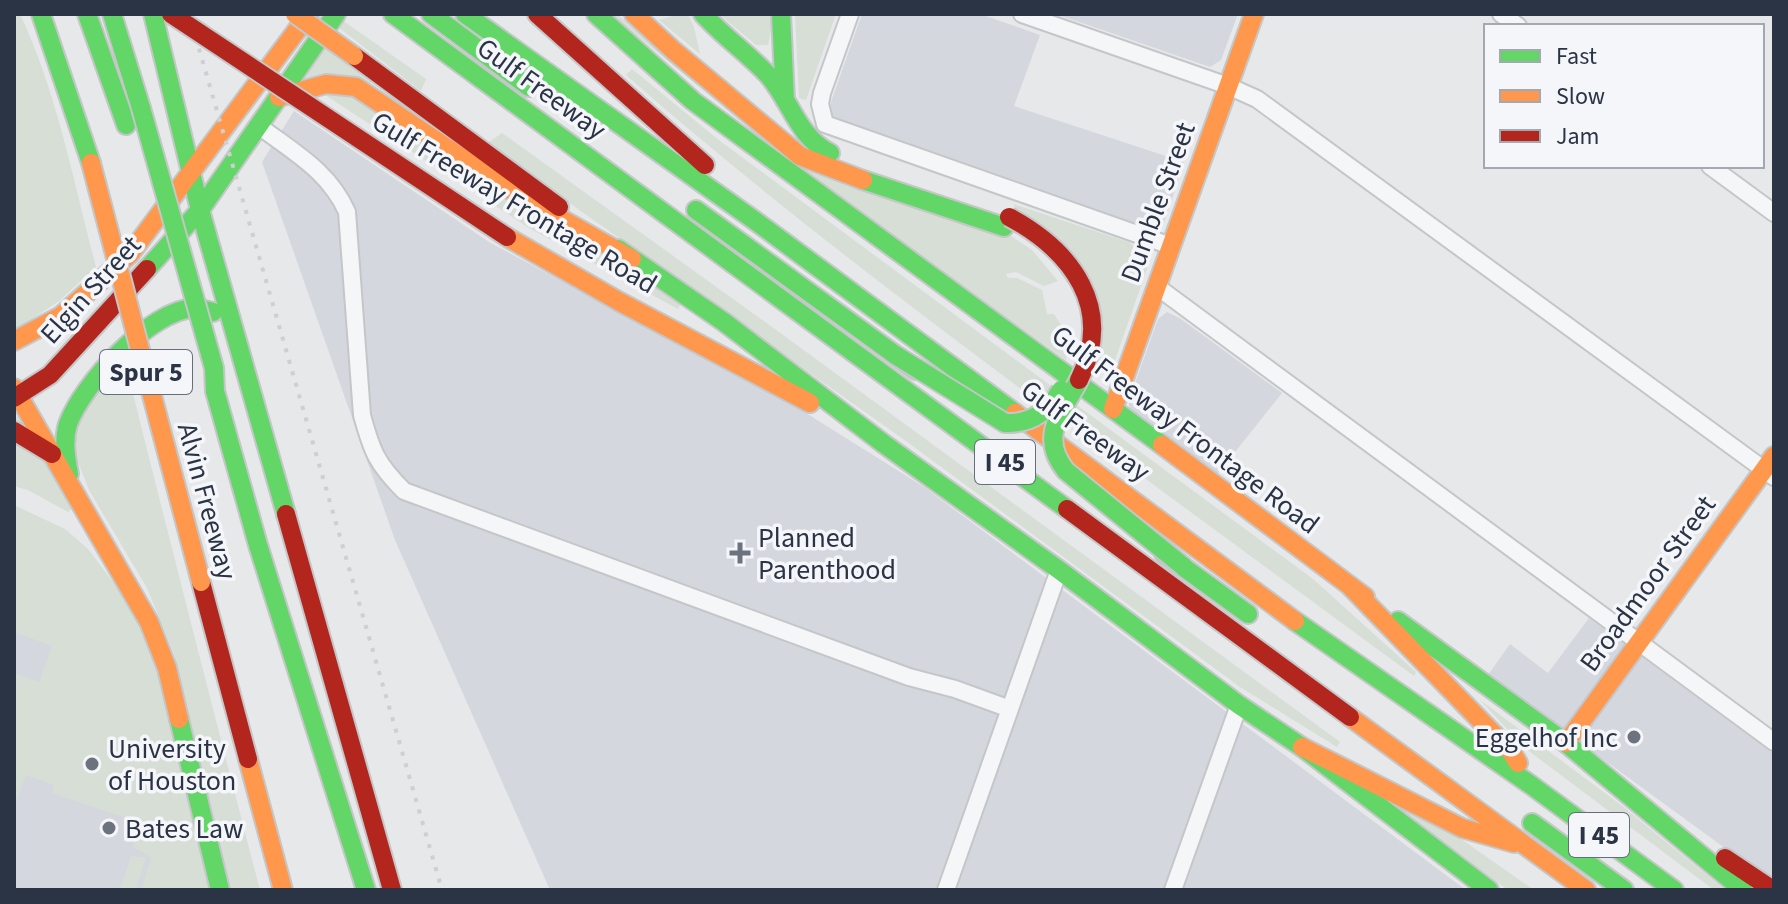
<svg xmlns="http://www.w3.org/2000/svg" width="1788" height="904" font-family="'Source Sans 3',sans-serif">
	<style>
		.built { fill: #d4d7dd }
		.green { fill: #d6ded6 }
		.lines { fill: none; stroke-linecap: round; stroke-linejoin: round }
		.street-casing { stroke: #c4c6c8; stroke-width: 20 }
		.fast-casing { stroke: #c4c6c8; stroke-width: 22 }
		.slow-casing { stroke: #c4c6c8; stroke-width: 22 }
		.jam-casing { stroke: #c4c6c8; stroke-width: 22 }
		.street { stroke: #f5f6f7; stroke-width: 16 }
		.fast { stroke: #63d668; stroke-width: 18 }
		.slow { stroke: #ff974d; stroke-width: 18 }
		.jam { stroke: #b3261e; stroke-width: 18 }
		.rail { stroke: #cecfd2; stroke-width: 4; stroke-dasharray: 4 8; stroke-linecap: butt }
		.fast-bridge-casing { stroke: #c4c6c8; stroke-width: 22; stroke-linecap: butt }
		.slow-bridge-casing { stroke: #c4c6c8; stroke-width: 22; stroke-linecap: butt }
		.jam-bridge-casing { stroke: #c4c6c8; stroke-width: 22; stroke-linecap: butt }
		.fast-bridge { stroke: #63d668; stroke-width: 18 }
		.slow-bridge { stroke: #ff974d; stroke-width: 18 }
		.jam-bridge { stroke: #b3261e; stroke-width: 18 }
		.poi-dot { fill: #6c737f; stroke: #f4f6f9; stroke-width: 3 }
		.labels { text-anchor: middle; stroke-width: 7; stroke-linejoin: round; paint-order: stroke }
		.shield { fill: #f4f6f9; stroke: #676e7b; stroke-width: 2 }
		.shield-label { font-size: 26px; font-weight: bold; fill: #2b3445 }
		.street-label { font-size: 28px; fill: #2b3445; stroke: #f4f6f9 }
		.poi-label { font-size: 28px; fill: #2b3445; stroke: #f4f6f9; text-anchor: start }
	</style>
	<rect width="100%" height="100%" fill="#e6e8ea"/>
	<!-- built -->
	<path class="built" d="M862,14H980L1040,35L1014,106L1184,162L1163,226L1159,231L1152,232L836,122L830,112L831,102Z
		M1056,14H1238L1221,60L1210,67Z
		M294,111L489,242L798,408L924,487L1466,890H550L395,540L262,162Z
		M1167,312L1181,319L1282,393L1216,476L1129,408V400L1158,319Z
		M14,510L201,890H14Z
		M1589,618L1774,754V884L1488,675L1510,644L1548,673Z"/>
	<!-- green -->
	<path class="green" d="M14,14H20C57,93 74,183 96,267L59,301L14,331Z
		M611,14H617L777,148L1011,236L1032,250L1058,281L1044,286L1016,272L1006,274L1008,278H1017L1042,290L1047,314H1054L1070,339L1066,360L779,153Z
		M679,14H688L694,27L700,54L659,20Z
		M719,14H774L768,45H756Z
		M795,14H836L806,100L799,98Z
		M342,20L426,79L421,91L338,27Z
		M325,48L372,83L303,81Z
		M632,69L720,141L1054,388L1041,404C899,298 759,192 626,75Z
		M322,93L351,94L681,303L678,309L529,228Z
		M502,133L768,324L1340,742L1337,747L1240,687L906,441L486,144Z
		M1013,204L1128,242L1150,255V260L1114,363L1108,360L1093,365L1097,326Z
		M125,362C169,538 214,714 260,890H228L174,654L147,588L89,490L78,462L76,438L81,414Z
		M1074,403L1313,579L1416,672L1414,676L1064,419Z
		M17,416L72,509L68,512L28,490L14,486V418Z
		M14,505L65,529L88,549L129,603L160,676L211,890H141L151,857L133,847L141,823L52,793L54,785L26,775L14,808V673L39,682L52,646L14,632Z
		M1480,700L1621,805L1725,890H1714L1525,748Z
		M1381,796L1441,825L1534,890H1508Z
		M131,856L146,858L136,890H120Z"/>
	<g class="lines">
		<!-- street casing -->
		<g class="street-casing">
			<path id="street" d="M850,14L822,93L820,104L825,124L1171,246
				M1022,14L1228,86L1257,99L1774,477
				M1501,14L1518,26
				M259,126C293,152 329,171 347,212L362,415C372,452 377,464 404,491L909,677L955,689L1010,709
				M1710,166L1774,213
				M1156,286L1774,742
				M946,890L1059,570
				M1173,890L1239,705"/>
		</g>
		<!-- fast casing -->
		<g class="fast-casing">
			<path id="fast" d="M41,14L91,163
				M87,14L126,125
				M112,14L141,108
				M153,14L200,210L286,514
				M393,14L1067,509
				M431,14L529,87
				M465,14L754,220L1015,413
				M596,14L693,101L1162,445
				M703,14C723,36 747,53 768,75C791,101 797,136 830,153
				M781,14L785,100
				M863,180L1004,227
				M696,210L916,370
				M618,249L724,322L884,444L1059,570L1239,705L1302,747L1489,890
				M147,269L200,210L336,14
				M215,391L258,545L366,890
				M69,474C66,458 63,440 68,424C82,385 150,310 194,308C200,308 207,311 213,312
				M1164,553L1248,614
				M1295,621L1531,785L1674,890
				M1398,621L1566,743L1743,890
				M179,719L220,890
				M1532,823L1624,890"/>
		</g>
		<!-- slow casing -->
		<g class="slow-casing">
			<path id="slow" d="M634,14L674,51L800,156L863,180
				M279,97L326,84L356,87L507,188L632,259
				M507,237L620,302L810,403
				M14,341L61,316L130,254L309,14
				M14,388L149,622L167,668L179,719
				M1113,409L1254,14
				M1015,413L1295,621
				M1162,445L1365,597
				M1350,586L1512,753L1518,763
				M1350,717L1586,890
				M1566,743L1774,456
				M1302,747L1462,828L1514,843
				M248,759L283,890"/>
		</g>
		<!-- jam casing -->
		<g class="jam-casing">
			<path id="jam" d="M537,14L705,165
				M354,56L559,207
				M14,398L50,375L147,269
				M14,431L52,454
				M1067,509L1350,717
				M286,514L392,890
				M201,582L248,759
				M1725,858L1773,890"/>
		</g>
		<!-- street -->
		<use href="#street" class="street"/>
		<!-- fast -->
		<use href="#fast" class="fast"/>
		<!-- slow -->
		<use href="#slow" class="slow"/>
		<!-- jam -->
		<use href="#jam" class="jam"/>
		<!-- rail -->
		<path class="rail" d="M189,14L442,890"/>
		<!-- fast-bridge casing -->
		<g class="fast-bridge-casing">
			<path id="fast-bridge" d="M141,108L214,368L215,391
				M897,356L1005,423C1031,424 1048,412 1061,390
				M1079,380C1062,412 1038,437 1066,471L1184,567"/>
		</g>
		<!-- slow-bridge casing -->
		<g class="slow-bridge-casing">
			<path id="slow-bridge" d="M295,14L354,56
				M91,163L201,582"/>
		</g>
		<!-- jam-bridge casing -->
		<g class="jam-bridge-casing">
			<path id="jam-bridge" d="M171,14L507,237
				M1009,217C1072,251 1115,308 1079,380"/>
		</g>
		<!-- fast-bridge -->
		<use href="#fast-bridge" class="fast-bridge"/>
		<!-- slow-bridge -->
		<use href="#slow-bridge" class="slow-bridge"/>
		<!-- jam-bridge -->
		<use href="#jam-bridge" class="jam-bridge"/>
	</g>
	<!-- markers -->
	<g class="poi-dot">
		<path d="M736 541h8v8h8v8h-8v8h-8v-8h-8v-8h8z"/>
		<circle cx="1634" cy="737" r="8"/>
		<circle cx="92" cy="764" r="8"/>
		<circle cx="109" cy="828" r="8"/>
	</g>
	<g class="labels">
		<!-- shield labels -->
		<g class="shield">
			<rect x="100" y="350" width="92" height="44" rx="6"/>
			<rect x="975" y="440" width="60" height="44" rx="6"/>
			<rect x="1569" y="813" width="60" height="44" rx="6"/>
		</g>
		<g class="shield-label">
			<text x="146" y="381">Spur 5</text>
			<text x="1005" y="471">I 45</text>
			<text x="1599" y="844">I 45</text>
		</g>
		<!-- street labels -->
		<g class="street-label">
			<text transform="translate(542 88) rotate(36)" y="10">Gulf Freeway</text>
			<text transform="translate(515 202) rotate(31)" y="10">Gulf Freeway Frontage Road</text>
			<text transform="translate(1157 202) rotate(-70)" y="10">Dumble Street</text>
			<text transform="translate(90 289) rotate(-48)" y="10">Elgin Street</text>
			<text transform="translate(1186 429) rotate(37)" y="10">Gulf Freeway Frontage Road</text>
			<text transform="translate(1086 430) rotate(36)" y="10">Gulf Freeway</text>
			<text transform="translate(208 501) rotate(75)" y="10">Alvin Freeway</text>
			<text transform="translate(1647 583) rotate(-54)" y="10">Broadmoor Street</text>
		</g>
		<!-- poi labels -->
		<g class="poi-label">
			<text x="758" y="547">Planned<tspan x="758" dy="32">Parenthood</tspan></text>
			<text x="1618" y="747" text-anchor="end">Eggelhof Inc</text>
			<text x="108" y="758">University<tspan x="108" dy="32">of Houston</tspan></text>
			<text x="125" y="838">Bates Law</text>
		</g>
	</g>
	<!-- border -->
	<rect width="1788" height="904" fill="none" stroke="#2b3445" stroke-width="32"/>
	<!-- legend -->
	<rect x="1484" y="24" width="280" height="144" fill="#f4f6f9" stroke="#a4a8b1" stroke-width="2"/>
	<rect x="1500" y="50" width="40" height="12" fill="#63d668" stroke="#a4a8b1" stroke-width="2"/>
	<text x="1556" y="64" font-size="24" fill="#2b3445">Fast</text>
	<rect x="1500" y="90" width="40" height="12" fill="#ff974d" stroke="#a4a8b1" stroke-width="2"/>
	<text x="1556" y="104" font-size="24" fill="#2b3445">Slow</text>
	<rect x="1500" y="130" width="40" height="12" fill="#b3261e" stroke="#a4a8b1" stroke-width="2"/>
	<text x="1556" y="144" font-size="24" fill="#2b3445">Jam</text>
</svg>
